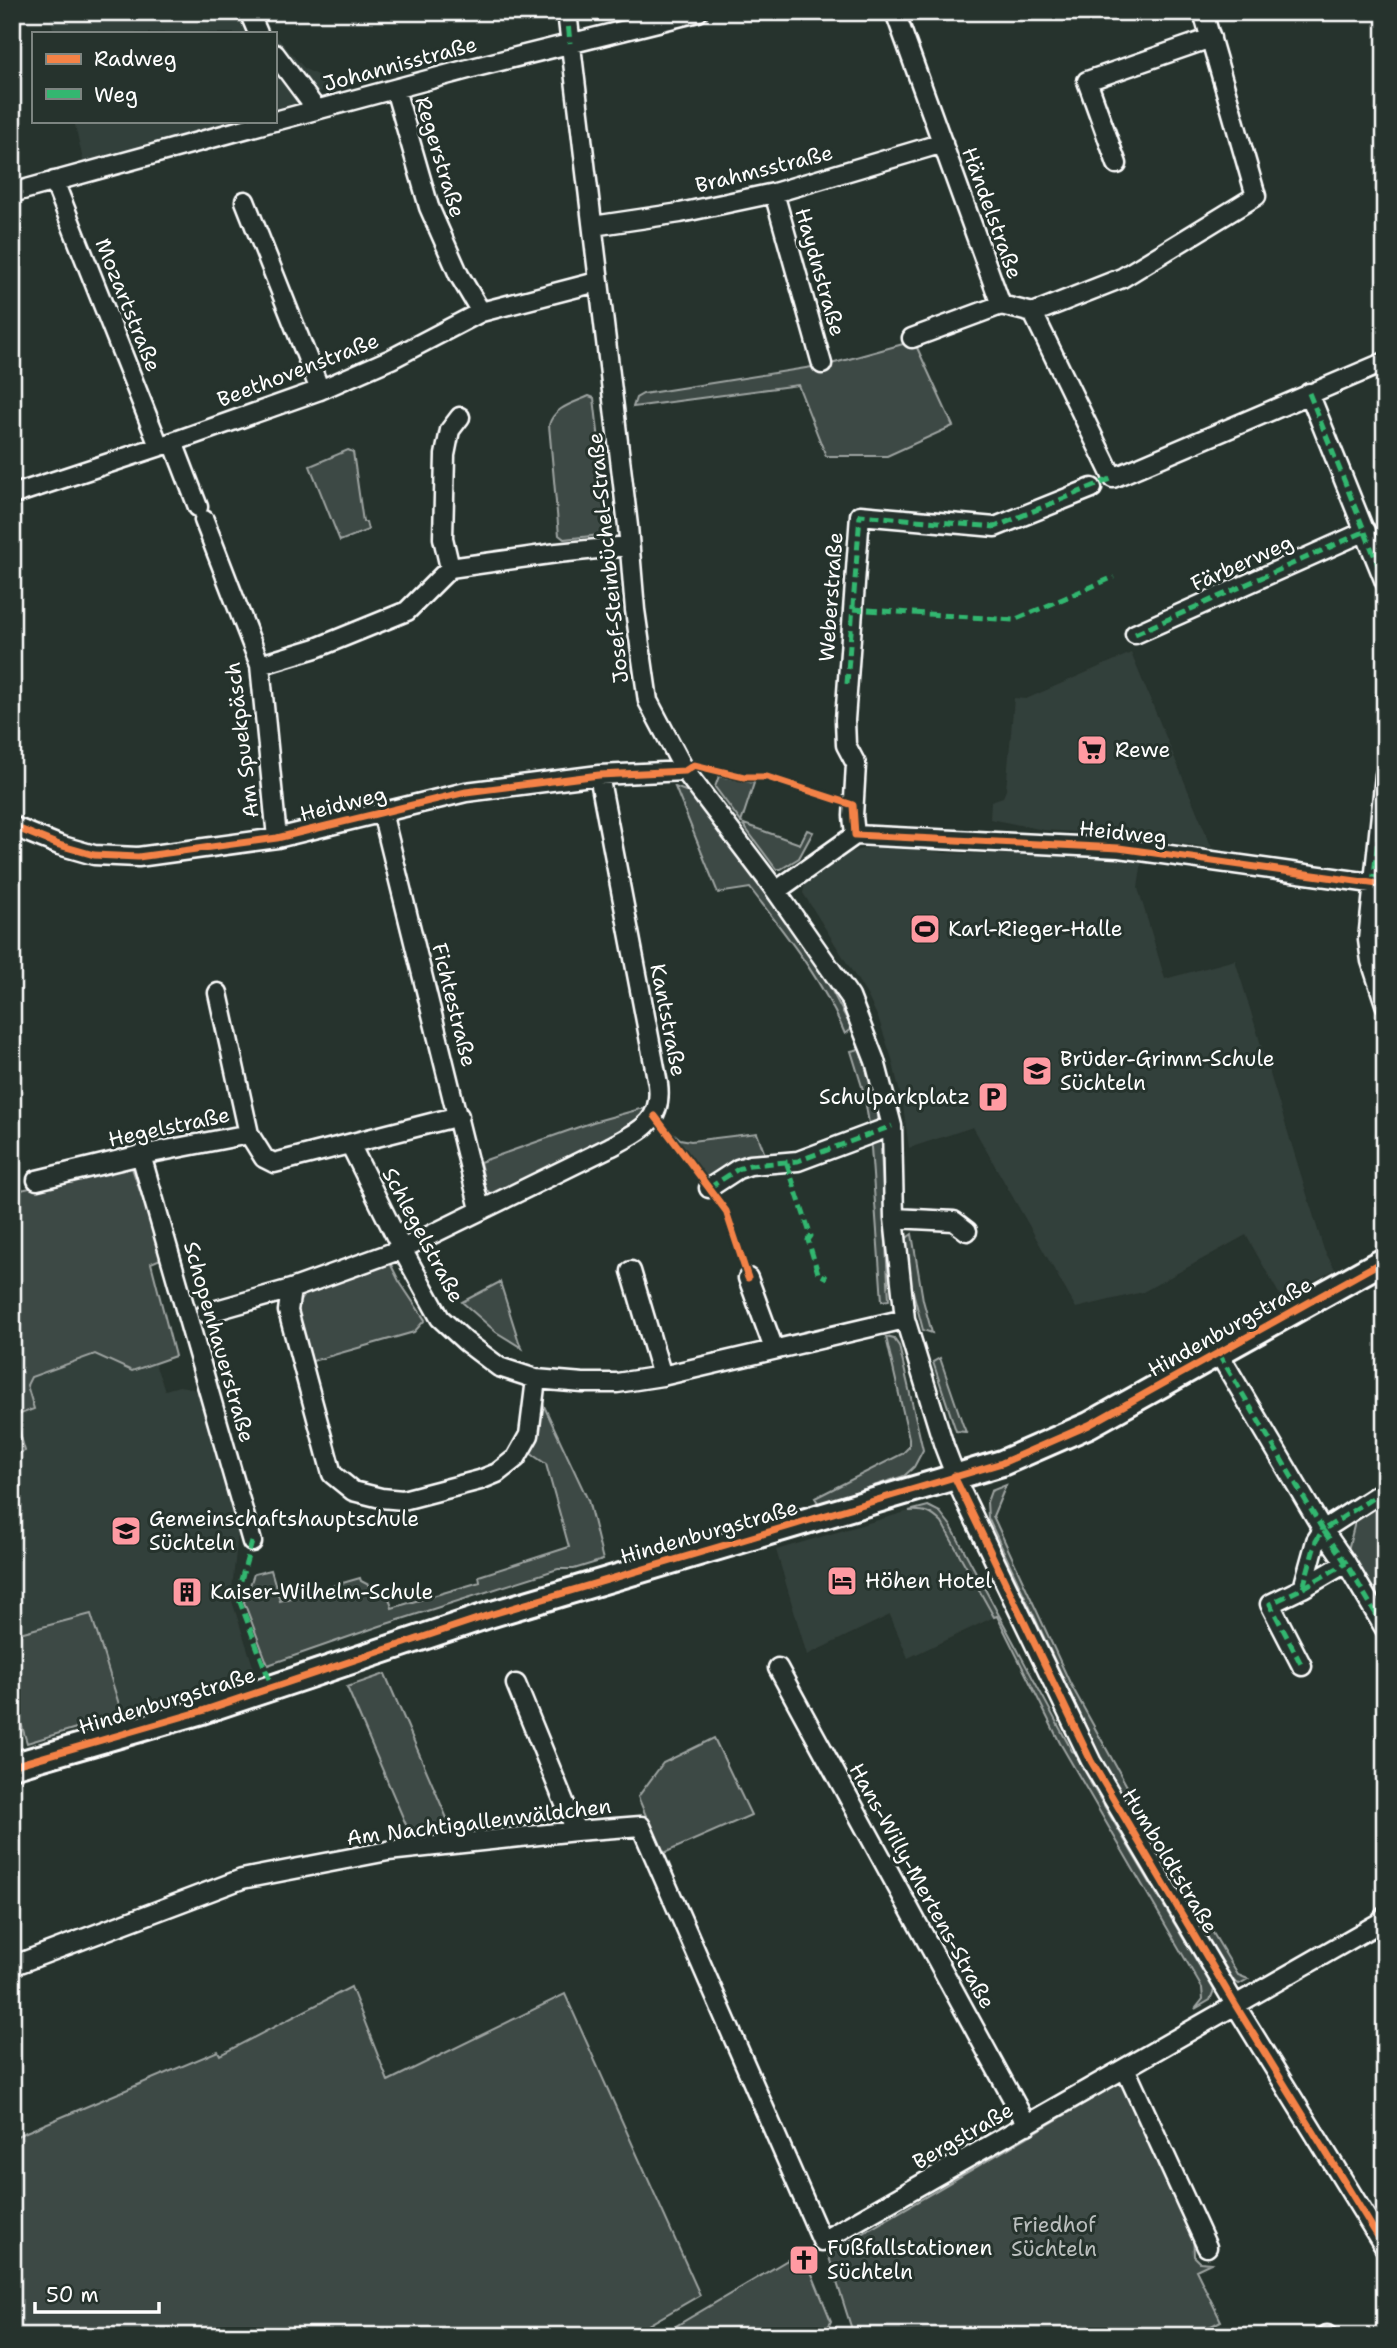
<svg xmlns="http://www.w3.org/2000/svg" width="1397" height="2348" font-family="'Shantell Sans',sans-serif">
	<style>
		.built { fill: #333f3a }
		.green { fill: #3e4944; stroke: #9ea4a2; stroke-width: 2 }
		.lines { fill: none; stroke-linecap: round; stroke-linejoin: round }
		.street-casing { stroke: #fff; stroke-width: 23 }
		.secondary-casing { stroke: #fff; stroke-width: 30 }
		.street { stroke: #26332d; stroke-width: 18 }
		.secondary { stroke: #26332d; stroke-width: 24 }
		.quiet { stroke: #33b770; stroke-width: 5; stroke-dasharray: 10 5; stroke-linecap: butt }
		.cycleway-casing { stroke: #26332d; stroke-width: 11 }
		.cycleway { stroke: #f48246; stroke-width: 7 }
		.labels { text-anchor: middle; stroke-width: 6; stroke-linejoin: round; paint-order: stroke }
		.street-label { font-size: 21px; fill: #fff; stroke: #26332d }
		.poi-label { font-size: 21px; fill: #fff; stroke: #26332d; text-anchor: start }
		.park-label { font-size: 21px; fill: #bbbfbe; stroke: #26332d }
	</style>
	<rect width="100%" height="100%" fill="#26332d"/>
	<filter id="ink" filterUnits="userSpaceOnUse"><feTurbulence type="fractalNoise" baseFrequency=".0143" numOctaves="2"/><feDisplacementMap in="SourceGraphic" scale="14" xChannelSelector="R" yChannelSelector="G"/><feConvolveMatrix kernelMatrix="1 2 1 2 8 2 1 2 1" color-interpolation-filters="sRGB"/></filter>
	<g filter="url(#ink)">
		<!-- built -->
		<path class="built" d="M49,12H260L273,33H54Z
			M275,35L305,69L325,79L341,83L296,103L275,109Z
			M74,121H234L84,164Z
			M1131,653L1212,848L1121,835L1044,830L990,819L991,801L1003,797L1006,790L1014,698L1026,699Z
			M880,845L946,853L1108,856L1142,861L1138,888L1165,979L1235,960L1324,1250L1335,1269L1282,1299L1246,1235L1143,1292L1076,1308L973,1127L909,1148L903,1106L892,1059L879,1020L867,995L803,893L805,883L842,854Z
			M95,1354L132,1371L155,1364L165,1390L179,1386L186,1387L193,1389L204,1400L239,1524L231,1598L254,1669L122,1714L91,1614L12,1635V1456L25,1451L14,1416L30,1377Z
			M923,1510L933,1514L942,1523L994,1617L908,1658L890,1615L807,1655L776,1550L909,1511Z"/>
		<!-- green -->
		<path class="green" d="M914,341L953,426L887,456H826L798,385L633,407L636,398L643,394L831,364Z
			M589,396L594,398L610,534L564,539L559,535L549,425C554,407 574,403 589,396Z
			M348,450L353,452L363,522H366L368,530L340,541L310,466Z
			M719,776L754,783L741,823L800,844L807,830L813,832L799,858L781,869H776L715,787Z
			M675,787L691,793L821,970L852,1029L845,1034C823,980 785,934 750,888L718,893Z
			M860,1049L870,1078L879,1122L875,1127L869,1124L864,1093L851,1051Z
			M640,1109H646L648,1112L637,1124L495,1195L486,1190L480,1162L593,1122Z
			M672,1132L680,1139L691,1141L757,1133L767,1160L748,1163L705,1177Z
			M885,1138V1149L881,1150L889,1300L882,1301L871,1147L876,1139Z
			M131,1165L163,1258L151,1263L175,1356L132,1371L95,1354L31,1377L27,1385L34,1409L15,1416L25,1451L12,1456V1192Z
			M912,1234L923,1300L932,1333L923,1330L911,1284L904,1240Z
			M389,1261L399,1281L425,1320L414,1332L309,1362C302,1337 286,1313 306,1293Z
			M500,1282L519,1342L522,1348L496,1332L462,1302Z
			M886,1337L894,1339L899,1346L923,1450L914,1467L904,1476L819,1504L815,1498L902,1454L909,1447V1438Z
			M940,1358L963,1425L966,1432L956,1431L933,1362Z
			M543,1404L588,1500L603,1560L574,1569H558L380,1626L268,1665L244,1602L254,1574L271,1570L280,1601L360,1578L361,1581L382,1592L387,1591L392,1608L480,1582L479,1576L569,1547L546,1464L530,1453Z
			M1006,1485L993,1516L1070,1683L1144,1817L1238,1975L1248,1979L1239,1984L1234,1981L1110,1775C1098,1769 1092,1757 1094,1744L988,1518L987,1502L991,1491Z
			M1385,1497V1615L1348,1550L1357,1514Z
			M928,1506L940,1512L951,1526L1072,1751C1086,1756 1092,1768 1090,1782L1214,1990L1210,2000L1195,2009L1203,1999L1202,1988L1060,1743L997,1616L994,1617L942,1523C931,1512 925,1510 909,1511Z
			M91,1614L122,1714L27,1743L12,1693V1635Z
			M385,1674L452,1830L410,1834L347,1687Z
			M714,1738L751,1815L662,1854L638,1797L663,1763Z
			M351,1987L388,2081L565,1994L700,2295L629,2336H12V2138L218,2051L220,2055Z
			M1123,2081L1193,2229L1194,2256L1200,2262L1211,2263L1196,2270L1221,2321L1209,2327L1213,2336H854L828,2254Z
			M804,2254L831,2321L827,2330L816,2336H659L791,2258Z"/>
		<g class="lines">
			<!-- street casing -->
			<g class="street-casing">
				<path id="street" d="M249,12L258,33
					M567,12L628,526L635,610L648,701L685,771L776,891L850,997L875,1061L892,1126L894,1218L905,1319L944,1446L962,1493L1091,1761L1236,2006L1385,2248
					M895,12L1001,305L1033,313L1113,478L1385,362
					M275,54L316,109
					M395,89L429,207L459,275L481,312
					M275,121L472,68L698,12
					M1117,164L1087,81L1211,38
					M54,181L159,446
					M12,193L274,121
					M774,193L822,364
					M245,201L320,390
					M593,226L680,213L774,193L943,143
					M1033,313L1122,278L1256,196L1203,12
					M912,338L1001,305
					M1309,393L1385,582
					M173,442L198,507
					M12,495L173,442L320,390L391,359L481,312L597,282
					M204,520L260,665L277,838
					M450,568L443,538L445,455L450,430L460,417
					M1135,634L1366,531
					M260,665L316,648L407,611L450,568L557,553L628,546
					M1385,775L1368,940L1371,961L1385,1004
					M382,812L480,1209
					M12,826L59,845L94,855L138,857L277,838L466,792L599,775L685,771
					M855,835L853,816L856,764L846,745L845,720L860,515L995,527L1092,488
					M776,891L855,835L1119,848L1385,885
					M218,993L249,1134
					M350,1144L402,1249L440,1318L466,1342L499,1367L536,1379L583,1383H617L662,1376L905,1319
					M141,1155L252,1542
					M37,1180L141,1155L249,1134L264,1158L274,1163L459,1116
					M709,1188L738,1169L750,1165L798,1161L892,1126
					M894,1218L954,1221L967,1231
					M631,1271L662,1376
					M748,1278L774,1349
					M206,1313L291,1289
					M1219,1354L1323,1530L1316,1541L1303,1588L1270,1604L1302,1666
					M536,1379L529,1435L516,1458L497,1473L480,1480L403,1500L381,1498L353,1491L332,1474L288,1311L291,1289L402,1249L610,1147C640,1131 663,1122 658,1084L599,775
					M1385,1490L1323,1530L1346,1563L1385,1629
					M1303,1588L1346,1563
					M778,1668L1027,2125
					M516,1684L576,1831
					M12,1966L242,1879L388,1851L576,1831L641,1826L822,2241L1379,1923L1385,1916
					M1125,2068L1207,2247
					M1327,2335V2336"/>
			</g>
			<!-- secondary casing -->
			<g class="secondary-casing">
				<path id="secondary" d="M12,1766L202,1711L489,1615L1002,1463L1089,1425L1385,1260"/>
			</g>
			<!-- street -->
			<use href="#street" class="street"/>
			<!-- secondary -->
			<use href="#secondary" class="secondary"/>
			<!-- quiet -->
			<path class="quiet" d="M567,12L570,43
				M1309,393L1385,582
				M853,609L1014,620L1114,577
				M1135,634L1366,531
				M847,684L860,515L995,527L1113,478
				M1373,884L1385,775
				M787,1164L811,1236L808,1240L818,1273L827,1278
				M709,1188L738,1169L750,1165L798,1161L892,1126
				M1219,1354L1323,1530L1316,1541L1303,1588L1270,1604L1302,1666
				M1385,1490L1323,1530L1346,1563L1385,1629
				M252,1542L237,1594L272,1687
				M1303,1588L1346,1563"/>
			<!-- cycleway casing -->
			<g class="cycleway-casing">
				<path id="cycleway" d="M12,826L59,845L94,855L138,857L277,838L466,792L599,775L685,771L694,765L744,777H767L853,805L855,835L1119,848L1385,885
					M655,1116L726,1211L748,1278
					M954,1476L1091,1761L1236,2006L1385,2248
					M12,1766L202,1711L489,1615L1002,1463L1089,1425L1385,1260"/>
			</g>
			<!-- cycleway -->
			<use href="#cycleway" class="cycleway"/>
		</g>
	</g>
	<!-- icons -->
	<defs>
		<g id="supermarket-square" transform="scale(1.575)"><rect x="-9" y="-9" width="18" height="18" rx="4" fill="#ff9aa2" stroke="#26332d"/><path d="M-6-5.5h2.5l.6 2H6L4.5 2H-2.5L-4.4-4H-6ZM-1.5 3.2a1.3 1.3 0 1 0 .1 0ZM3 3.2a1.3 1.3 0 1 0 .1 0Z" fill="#111"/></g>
		<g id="stadium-square" transform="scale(1.575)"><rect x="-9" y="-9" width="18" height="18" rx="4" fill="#ff9aa2" stroke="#26332d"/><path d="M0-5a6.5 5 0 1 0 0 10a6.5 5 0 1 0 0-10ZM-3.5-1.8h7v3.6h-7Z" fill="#111"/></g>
		<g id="school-square" transform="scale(1.575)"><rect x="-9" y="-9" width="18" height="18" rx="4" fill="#ff9aa2" stroke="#26332d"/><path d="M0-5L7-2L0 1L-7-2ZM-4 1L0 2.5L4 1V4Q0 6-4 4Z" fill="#111"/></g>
		<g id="parking-square" transform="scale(1.575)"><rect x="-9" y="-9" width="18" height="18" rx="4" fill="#ff9aa2" stroke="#26332d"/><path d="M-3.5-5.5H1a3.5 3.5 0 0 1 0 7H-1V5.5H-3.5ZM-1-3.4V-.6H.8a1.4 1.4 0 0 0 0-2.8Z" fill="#111"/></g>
		<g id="hotel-square" transform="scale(1.575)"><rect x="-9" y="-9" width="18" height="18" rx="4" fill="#ff9aa2" stroke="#26332d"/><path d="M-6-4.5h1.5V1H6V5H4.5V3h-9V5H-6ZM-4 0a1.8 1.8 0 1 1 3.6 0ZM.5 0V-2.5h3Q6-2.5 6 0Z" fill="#111"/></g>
		<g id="building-square" transform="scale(1.575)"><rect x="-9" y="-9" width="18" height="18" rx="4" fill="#ff9aa2" stroke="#26332d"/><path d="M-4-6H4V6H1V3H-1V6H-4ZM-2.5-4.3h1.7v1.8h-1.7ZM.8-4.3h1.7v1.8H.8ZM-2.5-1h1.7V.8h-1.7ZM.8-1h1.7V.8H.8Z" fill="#111"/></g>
		<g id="church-square" transform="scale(1.575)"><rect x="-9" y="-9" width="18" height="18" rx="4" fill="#ff9aa2" stroke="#26332d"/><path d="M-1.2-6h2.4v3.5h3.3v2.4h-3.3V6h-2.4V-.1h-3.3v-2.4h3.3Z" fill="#111"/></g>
	</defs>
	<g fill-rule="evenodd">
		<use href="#supermarket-square" x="1092" y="750"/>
		<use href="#stadium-square" x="925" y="929"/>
		<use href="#school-square" x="1037" y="1071"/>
		<use href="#parking-square" x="993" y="1097"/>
		<use href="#school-square" x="126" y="1531"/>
		<use href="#hotel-square" x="842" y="1581"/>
		<use href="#building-square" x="187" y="1592"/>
		<use href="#church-square" x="804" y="2260"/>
	</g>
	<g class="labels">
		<!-- street labels -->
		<g class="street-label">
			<text transform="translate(400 64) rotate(-15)" y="7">Johannisstraße</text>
			<text transform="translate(440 157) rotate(73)" y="7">Regerstraße</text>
			<text transform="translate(764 169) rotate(-14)" y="7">Brahmsstraße</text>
			<text transform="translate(992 213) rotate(70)" y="7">Händelstraße</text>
			<text transform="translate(820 272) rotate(74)" y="7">Haydnstraße</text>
			<text transform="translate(128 305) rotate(68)" y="7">Mozartstraße</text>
			<text transform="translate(298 370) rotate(-21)" y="7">Beethovenstraße</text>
			<text transform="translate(608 558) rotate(-96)" y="7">Josef-Steinbüchel-Straße</text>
			<text transform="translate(1242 563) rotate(-24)" y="7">Färberweg</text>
			<text transform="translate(831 597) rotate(-86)" y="7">Weberstraße</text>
			<text transform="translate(242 740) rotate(-97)" y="7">Am Spuekpäsch</text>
			<text transform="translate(343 804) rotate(-14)" y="7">Heidweg</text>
			<text transform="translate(1123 833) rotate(6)" y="7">Heidweg</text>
			<text transform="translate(454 1005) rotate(76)" y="7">Fichtestraße</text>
			<text transform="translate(668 1020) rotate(79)" y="7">Kantstraße</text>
			<text transform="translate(169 1127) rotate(-12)" y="7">Hegelstraße</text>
			<text transform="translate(423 1235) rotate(62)" y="7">Schlegelstraße</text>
			<text transform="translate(1230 1327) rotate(-29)" y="7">Hindenburgstraße</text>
			<text transform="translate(219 1342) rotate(74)" y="7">Schopenhauerstraße</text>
			<text transform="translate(709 1532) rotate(-16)" y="7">Hindenburgstraße</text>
			<text transform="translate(167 1701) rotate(-17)" y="7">Hindenburgstraße</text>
			<text transform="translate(479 1822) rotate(-7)" y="7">Am Nachtigallenwäldchen</text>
			<text transform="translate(1170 1861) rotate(59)" y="7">Humboldtstraße</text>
			<text transform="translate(922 1886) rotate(61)" y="7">Hans-Willy-Mertens-Straße</text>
			<text transform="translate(963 2136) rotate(-30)" y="7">Bergstraße</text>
		</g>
		<!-- poi labels -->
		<g class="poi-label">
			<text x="1115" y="757">Rewe</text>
			<text x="948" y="936">Karl-Rieger-Halle</text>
			<text x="1060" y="1066">Brüder-Grimm-Schule<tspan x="1060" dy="24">Süchteln</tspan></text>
			<text x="970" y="1104" text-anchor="end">Schulparkplatz</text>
			<text x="149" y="1526">Gemeinschaftshauptschule<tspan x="149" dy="24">Süchteln</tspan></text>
			<text x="865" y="1588">Höhen Hotel</text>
			<text x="210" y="1599">Kaiser-Wilhelm-Schule</text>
			<text x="827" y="2255">Fußfallstationen<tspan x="827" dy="24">Süchteln</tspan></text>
		</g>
		<!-- park labels -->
		<g class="park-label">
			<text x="1054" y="2232">Friedhof<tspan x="1054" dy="24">Süchteln</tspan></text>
		</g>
	</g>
	<!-- margin -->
	<rect width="1397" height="2348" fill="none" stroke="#26332d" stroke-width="42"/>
	<rect x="21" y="21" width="1355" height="2306" fill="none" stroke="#fff" stroke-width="2.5" filter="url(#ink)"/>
	<!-- legend -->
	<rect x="32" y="32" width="245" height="91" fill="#26332d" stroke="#7d8581" stroke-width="2"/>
	<rect x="46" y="54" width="35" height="10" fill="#f48246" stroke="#7d8581" stroke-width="2"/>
	<text x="94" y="66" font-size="21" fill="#ffffff">Radweg</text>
	<rect x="46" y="89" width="35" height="10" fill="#33b770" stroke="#7d8581" stroke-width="2"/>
	<text x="94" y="102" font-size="21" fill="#ffffff">Weg</text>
	<!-- scale -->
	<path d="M35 2302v10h124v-10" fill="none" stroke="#ffffff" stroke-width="3.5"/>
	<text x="46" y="2302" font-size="21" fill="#ffffff" stroke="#26332d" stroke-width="5" paint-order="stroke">50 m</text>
</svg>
